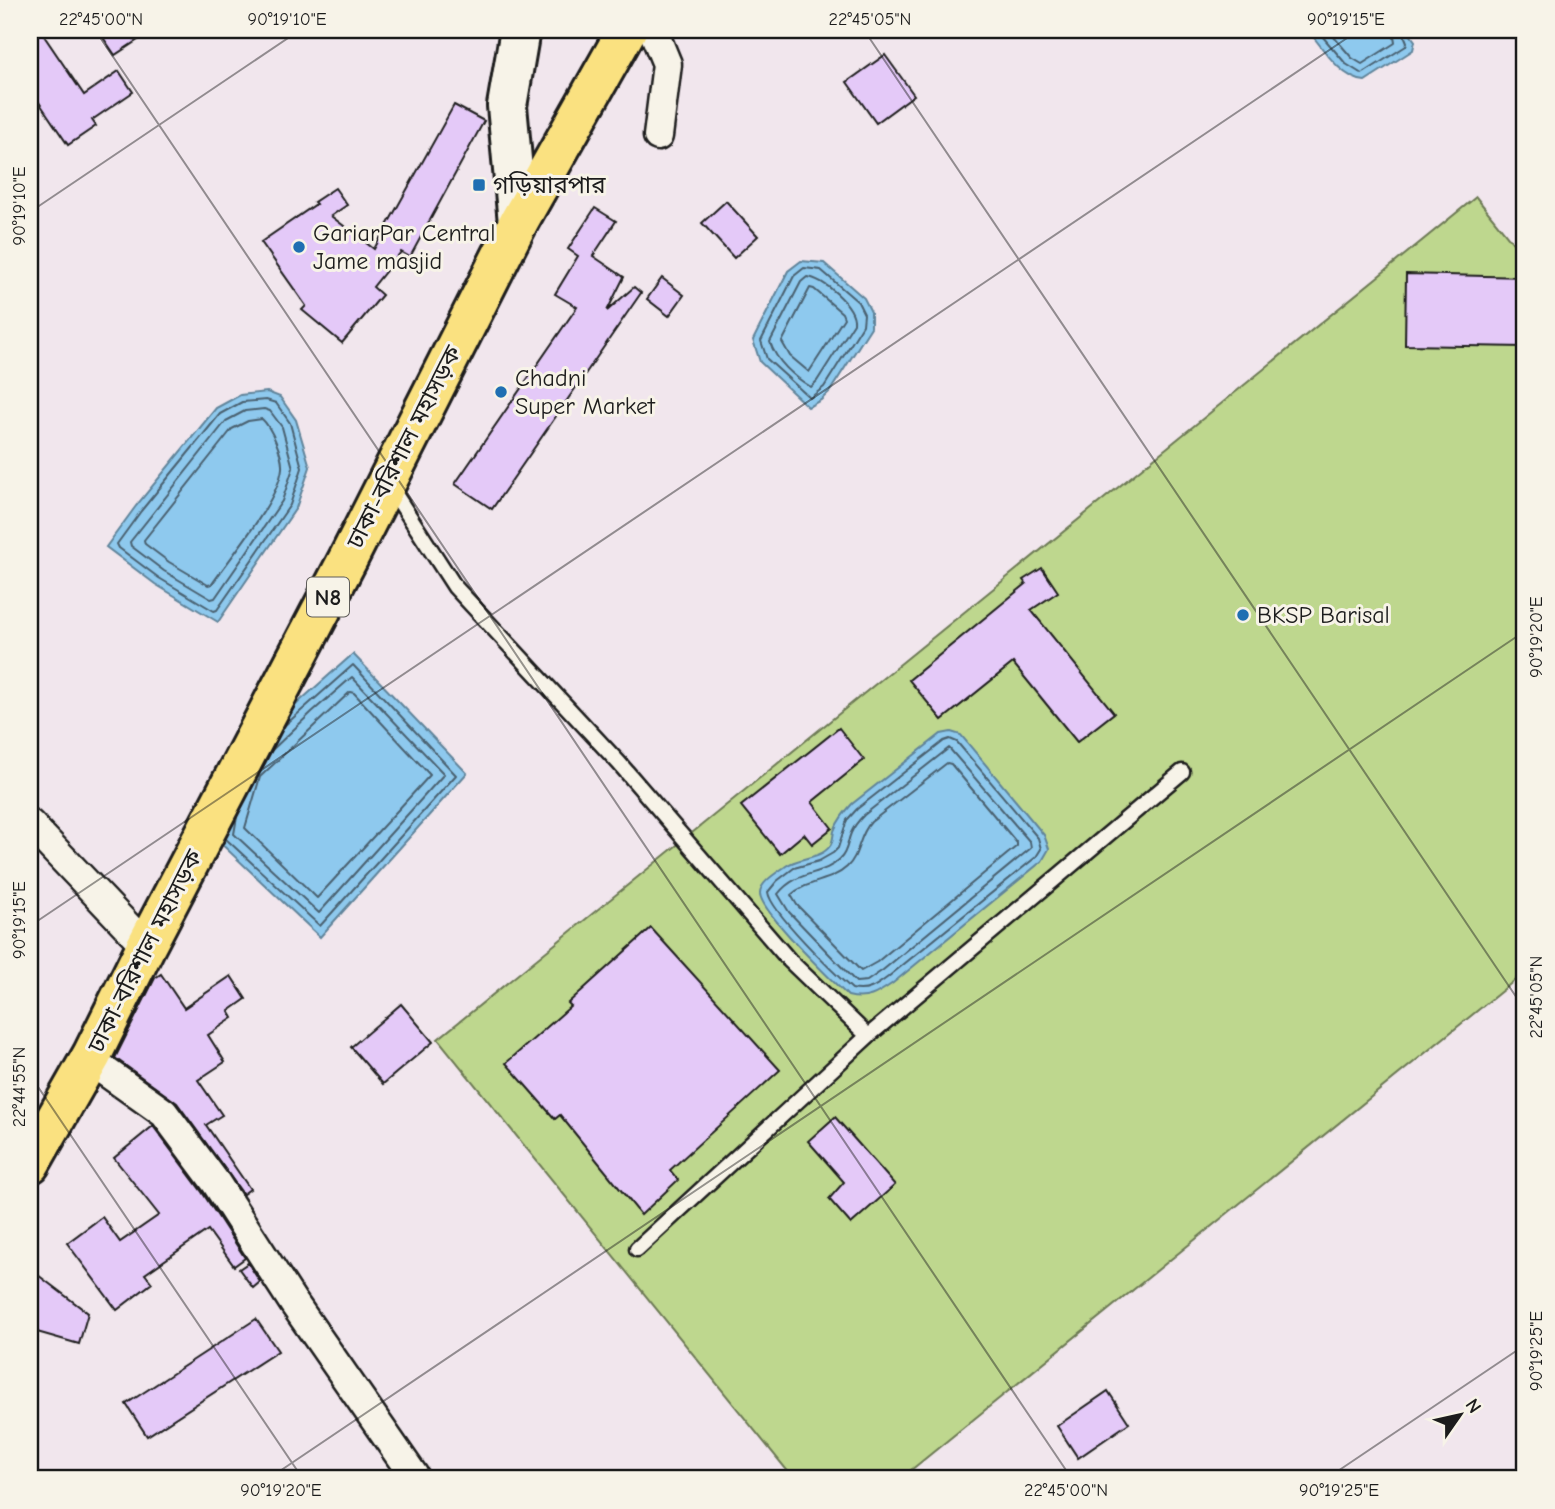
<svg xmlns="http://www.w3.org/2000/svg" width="1555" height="1509" viewBox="0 0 1555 1509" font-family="'Comic Neue','Noto Sans Bengali',sans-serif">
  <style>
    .green { fill: #bed78e; stroke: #6d7a55; stroke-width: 2 }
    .water { fill: #8ec9ee; stroke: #60849a; stroke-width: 2 }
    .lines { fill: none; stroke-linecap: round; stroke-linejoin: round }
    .shore { stroke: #4a6170; stroke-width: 2 }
    .building { fill: #e4c9f8; stroke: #1c1c1c; stroke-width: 2 }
    .service-casing { stroke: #1c1c1c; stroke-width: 19 }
    .minor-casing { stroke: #1c1c1c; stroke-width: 33 }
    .secondary-casing { stroke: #1c1c1c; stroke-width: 44 }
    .trunk-casing { stroke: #1c1c1c; stroke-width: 44 }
    .service { stroke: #f7f3e8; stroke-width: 14 }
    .minor { stroke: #f7f3e8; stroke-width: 28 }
    .secondary { stroke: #f7f3e8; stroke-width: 38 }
    .trunk { stroke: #fae180; stroke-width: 38 }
    .ticks { fill: none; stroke: #1c1c1c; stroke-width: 2; stroke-opacity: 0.45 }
    .poi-dot { fill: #1f6fb2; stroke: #f7f3e8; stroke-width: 2.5 }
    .labels { text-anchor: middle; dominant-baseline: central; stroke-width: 6; stroke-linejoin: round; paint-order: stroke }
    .shield { fill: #f7f3e8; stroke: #5e5c59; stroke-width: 2 }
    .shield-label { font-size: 23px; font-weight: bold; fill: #1c1c1c }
    .poi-label { font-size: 24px; fill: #1c1c1c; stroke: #f7f3e8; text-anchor: start }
    .street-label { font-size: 24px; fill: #1c1c1c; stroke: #f7f3e8 }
    .neatline { fill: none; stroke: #1c1c1c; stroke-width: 2.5 }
    .ticks-label { font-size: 18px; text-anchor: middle; fill: #1c1c1c }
  </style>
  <rect width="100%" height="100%" fill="#f1e6ed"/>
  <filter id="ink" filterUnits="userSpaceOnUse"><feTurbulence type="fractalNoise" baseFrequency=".0143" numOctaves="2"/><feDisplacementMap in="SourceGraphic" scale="14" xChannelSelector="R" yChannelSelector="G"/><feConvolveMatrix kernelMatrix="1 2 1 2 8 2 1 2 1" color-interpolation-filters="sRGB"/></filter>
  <g filter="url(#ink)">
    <polygon class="green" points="1476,197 1525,258 1525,972 900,1479 794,1479 438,1039"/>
    <g class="water">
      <path d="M1308,30h99l8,11 -2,9 -3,2 -45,29c-24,-2 -43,-34 -57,-51z"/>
      <polygon points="801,261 824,263 864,298 871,312 871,327 830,391 821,400 808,407 760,362 753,340 788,271"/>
      <polygon points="267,392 280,397 296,420 310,467 296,508 218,622 155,584 106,547 136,506 216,408 240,395"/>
      <polygon points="353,654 467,773 320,937 215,838 236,764 301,700"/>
      <path d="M951,732l10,3 83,100 5,14 -7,12 -149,122c-16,11 -26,18 -45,13 -16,-16 -89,-85 -88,-103 0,-11 18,-21 26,-27 12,-9 35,-7 44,-20 3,-4 3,-10 4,-15 4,-11 11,-19 18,-27l89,-70z"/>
    </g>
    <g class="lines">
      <g class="shore">
        <polyline points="1317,30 1346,64 1362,74 1406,46 1407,42 1402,30"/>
        <polyline points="1328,30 1352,58 1362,64 1395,43 1393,30"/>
        <polygon points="804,268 821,270 858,302 864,314 863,325 824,387 810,398 767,359 761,341 794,276"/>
        <path d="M807,277c16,1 49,29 47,46l-37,58 -6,6c-17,-10 -35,-26 -41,-45l31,-60z"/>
        <polygon points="810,288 814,289 842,313 844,318 809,372 790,356 782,342"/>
        <polygon points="266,400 276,403 290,423 302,468 290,505 217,610 214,611 159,578 119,548 117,544 141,511 220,414 242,402"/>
        <polygon points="264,409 270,411 282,427 293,468 282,501 215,598 211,599 164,571 131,546 130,542 226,421 245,411"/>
        <path d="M262,419c9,8 21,36 20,49 -3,32 -51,88 -70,116l-4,1 -39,-23 -24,-18 -1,-4 88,-111 16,-8z"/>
        <polygon points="350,692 354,693 430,775 317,898 245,828 260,777"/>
        <path d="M950,739l7,3 81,96 3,11 -5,8 -148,120c-12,9 -21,16 -36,12 -18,-16 -82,-78 -84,-97l9,-11 17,-13 25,-7 14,-8 5,-5 9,-28 10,-11 87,-68z"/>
        <path d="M949,748l81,94 1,6 -148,122 -16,11 -11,1 -67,-70 -11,-18c20,-25 44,-17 62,-35 8,-8 7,-17 11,-26 3,-7 8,-13 13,-18z"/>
        <path d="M947,763l4,1 66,79v3l-140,116 -16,9 -64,-66 -6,-10c17,-15 40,-13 56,-28 13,-12 11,-31 24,-45z"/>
        <polyline points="237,817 234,834 319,913 444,774 352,677 312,712 271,751"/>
        <polyline points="226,839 320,926 456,775 353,665 284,726"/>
      </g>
    </g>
    <g class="building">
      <polygon points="30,30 40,30 84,95 119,71 133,92 92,120 96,126 68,145 30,89"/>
      <polygon points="98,30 153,30 115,55"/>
      <polygon points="885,55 914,95 876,123 847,82"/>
      <polygon points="454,105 484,121 410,257 401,252 373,287 382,295 342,343 302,310 306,306 261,242 316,204 314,202 335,188 347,205 331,216 374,249"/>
      <polygon points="726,201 758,236 734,258 702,223"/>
      <polygon points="595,208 616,221 593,256 624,277 607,311 634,287 641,293 492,509 455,484 577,307 555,294 578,256 568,249"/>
      <polygon points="1406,274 1525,277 1525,347 1405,345"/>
      <polygon points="662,278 684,295 669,316 647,299"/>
      <polygon points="1042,568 1058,592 1031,610 1114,713 1077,742 1013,663 942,720 909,680 1026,584 1023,580"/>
      <polygon points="839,728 864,760 812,802 832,828 812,844 804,834 780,854 741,806"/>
      <polygon points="651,928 780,1070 670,1170 678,1180 641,1215 560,1115 555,1119 506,1063 571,1006 568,1003"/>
      <polygon points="161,974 184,1008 231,976 246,999 229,1011 233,1018 208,1035 225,1062 198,1080 222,1115 206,1125 250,1189 243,1194 177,1103 115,1058 155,978"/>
      <polygon points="401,1004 433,1042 383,1084 351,1047"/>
      <polygon points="835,1117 895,1185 851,1224 829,1199 844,1182 808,1141"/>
      <polygon points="153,1126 202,1192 245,1258 234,1266 208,1230 145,1274 152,1283 117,1310 67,1243 102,1217 120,1242 159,1215 114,1158"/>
      <polygon points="248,1263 260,1282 253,1288 239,1269"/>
      <polygon points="30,1269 88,1313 79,1344 30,1330"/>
      <polygon points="256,1319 278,1351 147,1436 126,1404"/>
      <polygon points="1108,1391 1129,1423 1078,1458 1057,1426"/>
    </g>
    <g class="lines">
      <g class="service-casing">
        <g id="service">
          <polyline points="389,485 455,587 619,763 789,960 868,1036"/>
          <polyline points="637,1249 868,1036 1182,772"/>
        </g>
      </g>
      <g class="minor-casing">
        <g id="minor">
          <polyline points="653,30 667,64 658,136"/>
          <polyline points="30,824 146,946"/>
          <polyline points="92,1055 102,1069 164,1113 216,1183 293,1302 416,1479"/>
        </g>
      </g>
      <g class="secondary-casing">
        <polyline id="secondary" points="518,223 507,106 520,30"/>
      </g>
      <g class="trunk-casing">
        <polyline id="trunk" points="30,1164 92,1055 146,946 349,557 518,223 627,30"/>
      </g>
      <use href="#service" class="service"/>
      <use href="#minor" class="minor"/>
      <use href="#secondary" class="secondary"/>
      <use href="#trunk" class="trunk"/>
    </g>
  </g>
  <path class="ticks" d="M95,30l977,1449M864,30l661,980M30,212l270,-182M30,926l1329,-896M30,1075l273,404M268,1479l1257,-848M1326,1479l199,-134"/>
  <g class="poi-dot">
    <rect x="472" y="178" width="14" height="14" rx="3.5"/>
    <circle cx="299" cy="247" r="7"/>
    <circle cx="501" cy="392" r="7"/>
    <circle cx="1243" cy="615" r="7"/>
  </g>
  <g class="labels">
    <rect class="shield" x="307" y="577.5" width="42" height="39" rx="5"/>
    <g class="shield-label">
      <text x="328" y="597">N8</text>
    </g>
    <g class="poi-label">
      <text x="493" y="185">গড়িয়ারপার</text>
      <text x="313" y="233">GariarPar Central<tspan x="313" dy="28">Jame masjid</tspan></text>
      <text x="515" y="378">Chadni<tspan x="515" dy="28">Super Market</tspan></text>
      <text x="1257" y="615">BKSP Barisal</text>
    </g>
    <g class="street-label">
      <text transform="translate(404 447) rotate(-63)">ঢাকা-বরিশাল মহাসড়ক</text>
      <text transform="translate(145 951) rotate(-63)">ঢাকা-বরিশাল মহাসড়ক</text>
    </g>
  </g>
  <rect width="1555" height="1509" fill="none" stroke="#f7f3e8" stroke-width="77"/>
  <g transform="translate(1460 1415) rotate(56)" stroke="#f7f3e8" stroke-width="5" paint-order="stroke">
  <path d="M0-5L12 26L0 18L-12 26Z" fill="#1c1c1c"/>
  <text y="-10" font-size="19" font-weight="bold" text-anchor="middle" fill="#1c1c1c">N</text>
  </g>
  <rect x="38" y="38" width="1478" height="1432" class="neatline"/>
  <g class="ticks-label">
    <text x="101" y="25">22°45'00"N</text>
    <text x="287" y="25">90°19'10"E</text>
    <text x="870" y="25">22°45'05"N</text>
    <text x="1346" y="25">90°19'15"E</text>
    <text transform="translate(19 206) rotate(-90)" y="6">90°19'10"E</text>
    <text transform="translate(1536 637) rotate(-90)" y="6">90°19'20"E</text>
    <text transform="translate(19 920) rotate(-90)" y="6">90°19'15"E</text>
    <text transform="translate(1536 997) rotate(-90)" y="6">22°45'05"N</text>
    <text transform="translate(19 1087) rotate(-90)" y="6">22°44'55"N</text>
    <text transform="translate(1536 1351) rotate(-90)" y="6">90°19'25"E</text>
    <text x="281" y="1496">90°19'20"E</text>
    <text x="1066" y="1496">22°45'00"N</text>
    <text x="1339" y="1496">90°19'25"E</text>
  </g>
</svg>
